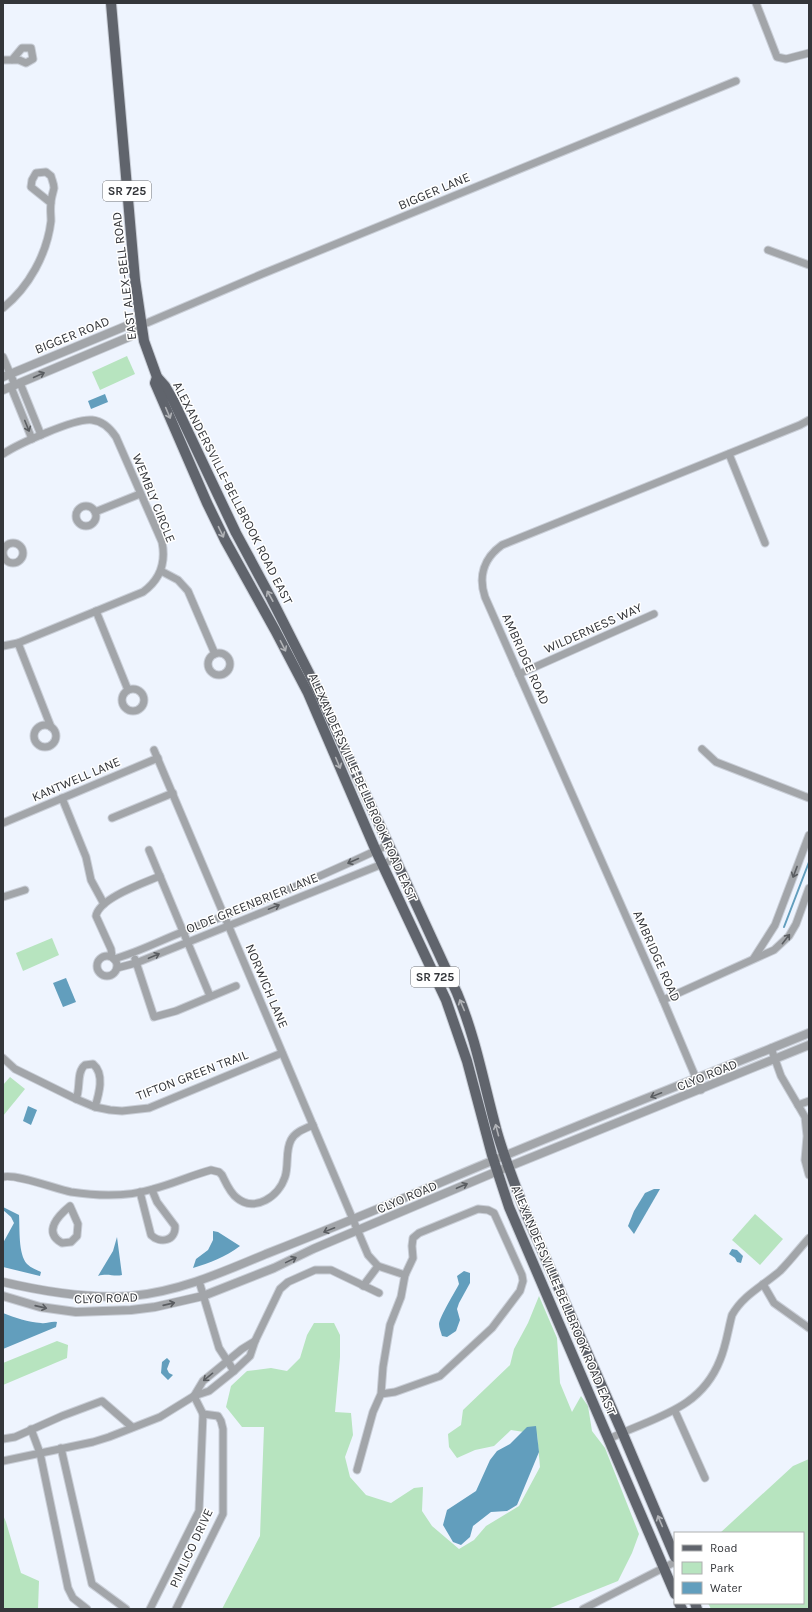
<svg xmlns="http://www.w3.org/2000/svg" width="812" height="1612" viewBox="0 0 812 1612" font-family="Karla,sans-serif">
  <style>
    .green { fill: #b7e4bf }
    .water { fill: #629ebd }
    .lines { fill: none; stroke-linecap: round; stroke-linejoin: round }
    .stream { stroke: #629ebd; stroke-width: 2 }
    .minor-casing { stroke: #c9ced7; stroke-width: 9 }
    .tertiary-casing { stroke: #c9ced7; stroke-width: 10 }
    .primary-casing { stroke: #c9ced7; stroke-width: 12 }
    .minor { stroke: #a2a5a9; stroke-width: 7 }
    .tertiary { stroke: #a2a5a9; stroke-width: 8 }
    .primary { stroke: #60646c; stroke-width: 10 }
    .oneway { stroke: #5a5d61 }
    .oneway2 { stroke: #b0b2b6 }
    .labels { text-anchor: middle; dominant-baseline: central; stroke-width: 3; stroke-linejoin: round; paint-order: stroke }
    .shield { fill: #fff; stroke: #717275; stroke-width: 1 }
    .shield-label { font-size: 12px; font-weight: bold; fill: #34363a }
    .street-label { font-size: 13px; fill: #34363a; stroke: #fff }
  </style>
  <rect width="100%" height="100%" fill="#eef4fe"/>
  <g class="green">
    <polygon points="127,356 135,374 100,390 92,372"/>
    <polygon points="52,938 59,955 23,971 16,953"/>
    <polygon points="10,1077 25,1089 3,1116 3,1085"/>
    <polygon points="755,1214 783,1239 760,1265 732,1240"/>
    <polygon points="539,1296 557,1338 560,1383 572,1412 581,1396 588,1406 592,1431 605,1448 639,1534 632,1553 618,1581 548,1609 222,1609 260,1536 264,1427 242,1427 226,1407 231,1386 247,1371 271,1368 287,1371 300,1358 307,1335 314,1323 334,1323 340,1335 340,1357 335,1412 351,1413 353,1435 345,1457 350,1477 366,1495 391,1503 414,1488 423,1487 422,1511 432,1526 459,1549 474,1540 486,1526 519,1506 540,1467 537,1434 511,1430 494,1446 475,1450 457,1458 449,1447 448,1434 461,1425 463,1410 510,1365 514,1349 528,1323"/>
    <polygon points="57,1341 68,1345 67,1358 3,1385 3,1363"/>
    <polygon points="809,1459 809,1609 711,1609 708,1603 803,1603 803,1533 720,1533 793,1466"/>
    <polygon points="3,1515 6,1522 21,1573 39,1581 38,1609 3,1609"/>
  </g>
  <g class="water">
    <polygon points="105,394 108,402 91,409 88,401"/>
    <polygon points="66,978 76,1002 63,1007 53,983"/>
    <polygon points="28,1106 37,1110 31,1125 23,1121"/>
    <polygon points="654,1189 660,1189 634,1234 628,1226 634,1211 645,1193"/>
    <path d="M3,1207l16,8c1,14 -1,39 8,49 4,4 10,6 14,8l-1,4 -37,-9v-24l11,-20 -3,-6 -8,-7z"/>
    <path d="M213,1231l5,1 22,14c-15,11 -30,17 -47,22l3,-9 12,-9 5,-10z"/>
    <path d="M117,1237l5,38c-8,2 -14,-2 -24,1l15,-25z"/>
    <polygon points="732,1249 737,1250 743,1256 741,1263 737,1262 735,1258 729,1254"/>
    <path d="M464,1271l6,2v10l-11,20 -2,6 3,11 -4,11 -9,6 -5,-1c-1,-4 -3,-8 -3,-12 1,-8 16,-32 20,-40l-2,-8z"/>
    <path d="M3,1313c12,5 25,9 38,10 5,1 10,-2 16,-1l-1,5 -53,22z"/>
    <polygon points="167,1358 170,1361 167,1369 169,1373 173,1375 168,1380 161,1373 162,1362"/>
    <polygon points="536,1426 539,1452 517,1505 507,1511 491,1512 473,1526 470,1537 461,1545 453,1542 443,1525 447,1510 476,1491 490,1460 497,1451 510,1444 527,1427"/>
  </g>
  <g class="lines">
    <polyline class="stream" points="784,927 809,862"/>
    <g class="minor-casing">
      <g id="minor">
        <polyline points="756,3 777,57 786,59 809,53"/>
        <polyline points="3,60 19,60 26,63 33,59 31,48 22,48 12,60"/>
        <polyline points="768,250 809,265"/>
        <path d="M3,308c26,-21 44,-54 48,-87 0,-6 -1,-12 0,-18 0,-5 2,-10 3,-15 0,-4 -2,-8 -3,-12l-5,-4 -10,1 -4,7 -1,7 20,16"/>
        <polyline points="142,325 262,274 736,81"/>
        <polyline points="3,357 15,385"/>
        <polyline points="20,383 41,435"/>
        <polyline points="11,387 32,439"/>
        <path d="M3,454c15,-10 72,-36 89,-34 10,1 18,8 24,17l46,105c4,20 -1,37 -19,50l-125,51 -15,3"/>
        <polyline points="729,454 765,543"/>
        <circle cx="86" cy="516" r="10"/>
        <polyline points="95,512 140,494"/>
        <circle cx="13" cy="553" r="10"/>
        <polyline points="161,571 178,580 188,591 215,654"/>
        <polyline points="96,611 128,690"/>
        <polyline points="18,643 51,727"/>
        <circle cx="219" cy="664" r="11"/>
        <polyline points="519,674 654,614"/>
        <circle cx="133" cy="700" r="11"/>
        <circle cx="45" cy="736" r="11"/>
        <polyline points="702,749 716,762 809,798"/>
        <polyline points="154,750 368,1255 378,1266 405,1275"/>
        <polyline points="62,798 86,857 91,880 104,904"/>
        <polyline points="112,818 173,793"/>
        <polyline points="3,823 158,758"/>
        <polyline points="149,850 210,996"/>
        <polyline points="3,897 25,890"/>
        <circle cx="107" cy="966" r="10"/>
        <path d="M112,957l-1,-8 -15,-33c3,-18 48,-33 64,-40"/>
        <polyline points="754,958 775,925 809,835"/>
        <path d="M114,959c25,-7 47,-19 71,-28 69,-26 137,-55 203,-86"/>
        <polyline points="135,959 154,1017 176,1011 236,986"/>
        <polyline points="117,968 136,963 395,859"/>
        <polyline points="663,1000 774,950 789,936 796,924 809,888"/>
        <polyline points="771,1048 781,1076 805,1117 807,1136 805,1160 809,1175"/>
        <polyline points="3,1058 15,1069 76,1099 95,1107 110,1110 122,1111 149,1108 282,1053"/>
        <path d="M701,1090l-38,-90 -178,-403c-7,-21 -1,-39 17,-52l298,-120 9,-5"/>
        <path d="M76,1099c5,-11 0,-27 9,-34l8,-1c12,10 6,30 2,43"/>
        <polyline points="798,1105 809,1101"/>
        <path d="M3,1177c11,-4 53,12 68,15 26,4 56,5 82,-3 20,-5 39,-14 58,-19l8,2 3,3c4,8 8,18 15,23 18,15 42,-2 48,-21 4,-12 0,-26 6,-37 4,-8 13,-11 22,-15"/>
        <path d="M140,1192l11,43c9,9 25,6 24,-9l-18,-24 -5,-12"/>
        <path d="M70,1206l8,18 -1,12 -6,6 -9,1c-20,-11 -3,-28 8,-37z"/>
        <polyline points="199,1281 219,1348 234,1371"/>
        <polyline points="763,1284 774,1303 809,1328"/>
        <polyline points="363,1286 378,1266"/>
        <polyline points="194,1396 203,1381 242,1349 255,1341"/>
        <polyline points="675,1411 705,1478"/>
        <polyline points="31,1429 40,1453 68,1588 73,1598 87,1609"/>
        <polyline points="3,1439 15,1437 62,1416 102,1401 132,1427"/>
        <path d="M609,1439c44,-22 91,-28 111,-79 6,-14 8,-30 12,-45 11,-20 31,-29 48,-44 10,-10 19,-22 29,-33"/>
        <polyline points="61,1448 92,1584 126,1609"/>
        <polyline points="3,1461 93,1442 109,1437 160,1417 194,1396 209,1391 234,1371 250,1356 255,1341 280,1289 288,1282 315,1270 331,1270 379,1293"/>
        <polyline points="357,1470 373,1412 381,1394 383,1367 390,1325 401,1297 405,1275 413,1258 412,1246 413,1238 419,1233 478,1209 488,1210 494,1213 522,1275 523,1281 520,1291 492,1328 440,1376 395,1392 381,1394"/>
        <polyline points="150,1609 199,1511 203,1414 194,1396"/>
        <polyline points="176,1609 223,1514 223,1429 221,1421 218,1416 203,1414"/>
        <polyline points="583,1609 675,1562"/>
      </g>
    </g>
    <g class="tertiary-casing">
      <g id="tertiary">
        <polyline points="3,377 126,326 142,325"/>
        <polyline points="3,390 129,337 142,325"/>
        <path d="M3,1282c42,10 84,17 128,14 47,-4 92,-24 135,-42 59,-23 117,-47 176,-72 121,-52 245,-99 367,-149"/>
        <polyline points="3,1296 40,1307 76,1312 131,1310 155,1307 203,1296 274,1268 313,1249 493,1173 809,1045"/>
      </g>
    </g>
    <g class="primary-casing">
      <g id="primary">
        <path d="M111,3l24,277 9,61 13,36 8,9 8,14 63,133 35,65 46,91 140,304c19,45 27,92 40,139 8,28 19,56 30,84l95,216 53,125"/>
        <polyline points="157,377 155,383 207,503 225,540 275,630 308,693 376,851 446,1000 467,1061 492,1155 509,1207 675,1594"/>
        <polyline points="679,1603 682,1609"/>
        <polyline points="695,1603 697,1609"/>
      </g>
    </g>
    <use href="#minor" class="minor"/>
    <use href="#tertiary" class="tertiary"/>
    <use href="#primary" class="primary"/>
  </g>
  <defs><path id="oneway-shaft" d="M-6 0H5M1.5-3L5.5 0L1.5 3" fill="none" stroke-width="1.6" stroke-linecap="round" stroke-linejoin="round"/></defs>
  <g class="oneway">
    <use href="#oneway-shaft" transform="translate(39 375) rotate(-24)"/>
    <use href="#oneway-shaft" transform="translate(27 426) rotate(68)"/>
    <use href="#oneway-shaft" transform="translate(353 861) rotate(156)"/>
    <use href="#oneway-shaft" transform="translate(795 872) rotate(111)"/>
    <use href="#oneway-shaft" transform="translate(274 907) rotate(-22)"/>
    <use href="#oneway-shaft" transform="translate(786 939) rotate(-52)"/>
    <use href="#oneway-shaft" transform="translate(154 956) rotate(-23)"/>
    <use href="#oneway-shaft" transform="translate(656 1095) rotate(158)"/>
    <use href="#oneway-shaft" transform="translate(462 1186) rotate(-23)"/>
    <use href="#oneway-shaft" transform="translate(329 1230) rotate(158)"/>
    <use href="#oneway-shaft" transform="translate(291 1260) rotate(-26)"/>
    <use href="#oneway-shaft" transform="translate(169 1304) rotate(-13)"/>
    <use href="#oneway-shaft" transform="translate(41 1307) rotate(13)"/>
    <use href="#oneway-shaft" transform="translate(208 1377) rotate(141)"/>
  </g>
  <g class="oneway2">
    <use href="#oneway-shaft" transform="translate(168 413) rotate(67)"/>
    <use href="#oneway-shaft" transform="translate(221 532) rotate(64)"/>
    <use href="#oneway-shaft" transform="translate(270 596) rotate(-119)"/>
    <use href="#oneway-shaft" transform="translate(283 646) rotate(63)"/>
    <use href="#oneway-shaft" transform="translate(338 763) rotate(67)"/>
    <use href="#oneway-shaft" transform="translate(462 1005) rotate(-113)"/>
    <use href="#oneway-shaft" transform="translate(497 1130) rotate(-105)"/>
    <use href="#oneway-shaft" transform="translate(660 1521) rotate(-113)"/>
  </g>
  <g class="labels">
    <g class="shield">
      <rect x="103" y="181" width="48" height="20" rx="3"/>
      <rect x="411" y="967" width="48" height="20" rx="3"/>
    </g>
    <g class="shield-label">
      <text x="127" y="191">SR 725</text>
      <text x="435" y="977">SR 725</text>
    </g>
    <g class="street-label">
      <text transform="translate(434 191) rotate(-23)">BIGGER LANE</text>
      <text transform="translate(124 276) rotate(-97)">EAST ALEX-BELL ROAD</text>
      <text transform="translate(72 335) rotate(-22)">BIGGER ROAD</text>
      <text transform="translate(233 493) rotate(63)">ALEXANDERSVILLE-BELLBROOK ROAD EAST</text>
      <text transform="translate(154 498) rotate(68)">WEMBLY CIRCLE</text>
      <text transform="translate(593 628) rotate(-24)">WILDERNESS WAY</text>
      <text transform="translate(526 659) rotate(66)">AMBRIDGE ROAD</text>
      <text transform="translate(76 779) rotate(-23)">KANTWELL LANE</text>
      <text transform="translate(363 787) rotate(66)">ALEXANDERSVILLE-BELLBROOK ROAD EAST</text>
      <text transform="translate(252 903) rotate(-22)">OLDE GREENBRIER LANE</text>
      <text transform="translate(657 956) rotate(66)">AMBRIDGE ROAD</text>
      <text transform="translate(267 986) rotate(67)">NORWICH LANE</text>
      <text transform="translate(192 1075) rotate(-21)">TIFTON GREEN TRAIL</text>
      <text transform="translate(707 1075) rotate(-22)">CLYO ROAD</text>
      <text transform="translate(407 1197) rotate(-23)">CLYO ROAD</text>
      <text transform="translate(106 1298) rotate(-2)">CLYO ROAD</text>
      <text transform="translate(564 1300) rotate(67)">ALEXANDERSVILLE-BELLBROOK ROAD EAST</text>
      <text transform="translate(191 1548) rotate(-65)">PIMLICO DRIVE</text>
    </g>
  </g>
  <rect width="812" height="1612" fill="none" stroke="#34363a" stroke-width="8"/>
  <rect x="674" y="1532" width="130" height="72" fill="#ffffff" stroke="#aeafb0"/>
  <rect x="682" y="1545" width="20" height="6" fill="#60646c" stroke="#aeafb0"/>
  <text x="710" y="1552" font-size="12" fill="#34363a">Road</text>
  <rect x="682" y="1562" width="20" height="12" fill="#b7e4bf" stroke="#aeafb0"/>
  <text x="710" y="1572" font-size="12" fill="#34363a">Park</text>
  <rect x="682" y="1582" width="20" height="12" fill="#629ebd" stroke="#aeafb0"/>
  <text x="710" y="1592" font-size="12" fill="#34363a">Water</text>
</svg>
